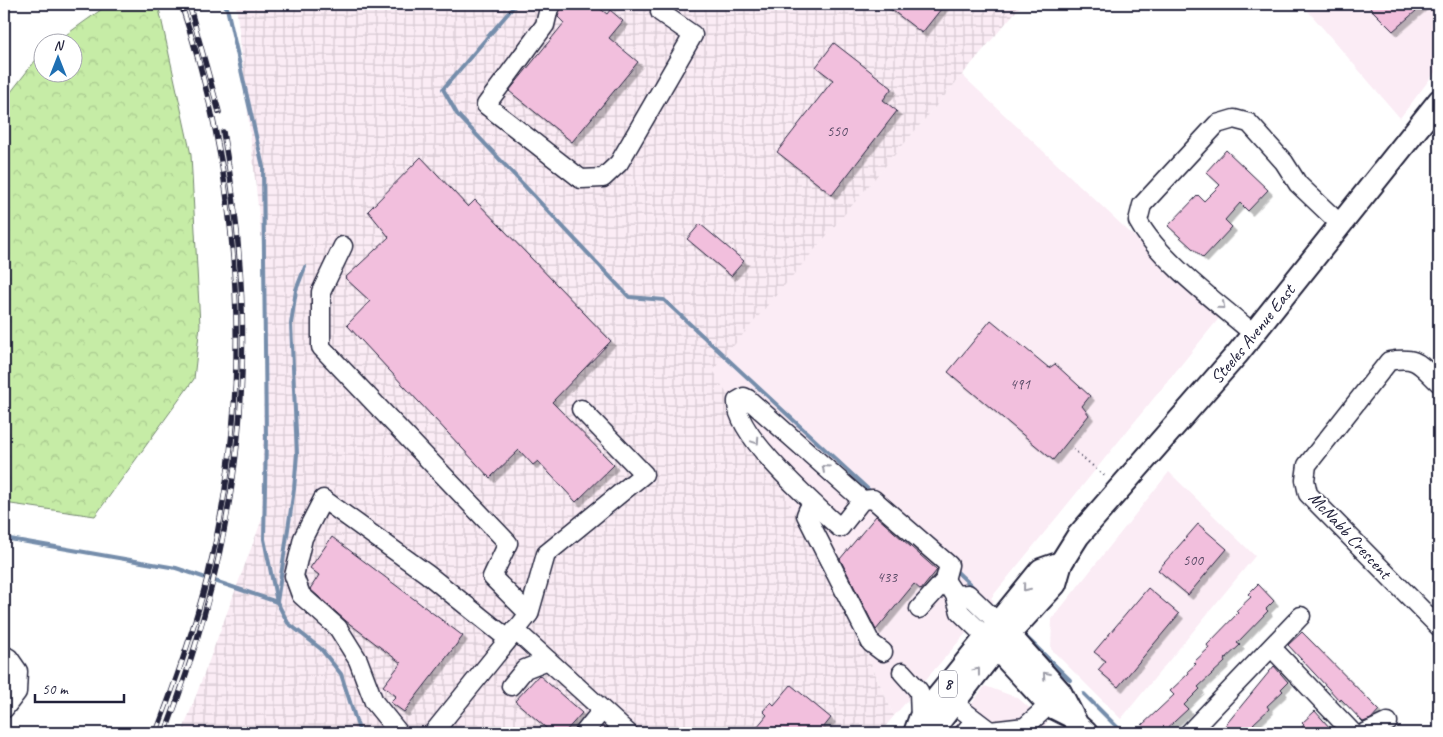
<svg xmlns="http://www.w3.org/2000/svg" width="1443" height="737" viewBox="0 0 1443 737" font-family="Caveat,sans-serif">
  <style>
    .built { fill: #fbecf5 }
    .industrial { fill: url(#industrial-grid) }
    .forest { fill: url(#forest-crowns); stroke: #748770 }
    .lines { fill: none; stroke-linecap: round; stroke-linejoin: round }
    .stream { stroke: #758dab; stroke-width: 4 }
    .building { fill: #f2bfdd; stroke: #22223b; filter: url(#shadow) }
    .minor-casing { stroke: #22223b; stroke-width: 21 }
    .major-casing { stroke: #22223b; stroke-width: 26 }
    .path { stroke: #22223b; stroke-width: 2; stroke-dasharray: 1 4; stroke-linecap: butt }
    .minor { stroke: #fff; stroke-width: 18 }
    .major { stroke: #fff; stroke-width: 22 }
    .rail-casing { stroke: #22223b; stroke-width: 5.5 }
    .rail { stroke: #fff; stroke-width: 4; stroke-dasharray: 11; stroke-linecap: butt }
    .oneway { stroke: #9c9ca7 }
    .labels { text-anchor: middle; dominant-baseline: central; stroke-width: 4; stroke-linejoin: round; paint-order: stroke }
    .number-label { font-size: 15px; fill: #564964 }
    .shield { fill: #fff; stroke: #646476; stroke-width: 1 }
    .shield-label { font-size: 16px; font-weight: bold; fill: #22223b }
    .street-label { font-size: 18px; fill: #22223b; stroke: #fff }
  </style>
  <defs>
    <pattern id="industrial-grid" width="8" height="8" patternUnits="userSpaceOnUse" patternTransform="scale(1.25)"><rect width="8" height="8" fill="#fbecf5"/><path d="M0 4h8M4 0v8" fill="none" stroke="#d7cad3"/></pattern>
    <pattern id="forest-crowns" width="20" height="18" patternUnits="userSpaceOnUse" patternTransform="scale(1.25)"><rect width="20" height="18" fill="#c6eca6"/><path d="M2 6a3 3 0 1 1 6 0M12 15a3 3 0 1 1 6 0" fill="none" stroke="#aaca90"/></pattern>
    <filter id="shadow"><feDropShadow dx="4.5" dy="4.5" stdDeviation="0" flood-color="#0004"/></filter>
  </defs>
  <rect width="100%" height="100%" fill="#fff"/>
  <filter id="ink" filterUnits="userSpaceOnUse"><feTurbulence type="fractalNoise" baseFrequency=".02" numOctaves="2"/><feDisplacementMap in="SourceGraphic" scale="10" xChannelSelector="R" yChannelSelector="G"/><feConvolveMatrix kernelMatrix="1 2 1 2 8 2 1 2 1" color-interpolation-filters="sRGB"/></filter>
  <g filter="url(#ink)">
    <g class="built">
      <polygon points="1302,4 1439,4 1439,67 1400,118"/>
      <polygon points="962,75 1220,317 991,598 994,601 894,716 831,574 712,370"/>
      <polygon points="1169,472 1255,556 1121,719 1051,649 1052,619"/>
      <polygon points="985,686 1018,698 1047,723 1039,733 950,733"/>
    </g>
    <polygon class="industrial" points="236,4 1022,4 713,370 831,574 894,716 880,733 182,733 262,519 265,271"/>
    <polygon class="forest" points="109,4 158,4 191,155 200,325 194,379 95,516 4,503 4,101 42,52 42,72 72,72 72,42 56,42"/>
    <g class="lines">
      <g class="stream">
        <polyline points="516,4 443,89 457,114 629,297 664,300 872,493"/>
        <polyline points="305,267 296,290 291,324 297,454 294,489 277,602 288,623 321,649 341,674 360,733"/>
        <polyline points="4,538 176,568 277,602 264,539 266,436 263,167 227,8 224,4"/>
        <polyline points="954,569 974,588"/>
        <polyline points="1025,636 1070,680"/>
        <polyline points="1084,694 1123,733"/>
      </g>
    </g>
    <g class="building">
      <polygon points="562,4 594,4 607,14 610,10 623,21 609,38 638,62 572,142 509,91 564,23 558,17"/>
      <polygon points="884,4 945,4 922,33"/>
      <polygon points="1366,4 1424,4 1393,31"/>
      <polygon points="834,43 892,88 883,100 897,111 832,195 777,152 833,80 816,67"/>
      <polygon points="1226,150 1268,190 1248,211 1240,203 1225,220 1232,227 1203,258 1168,226 1198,195 1204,201 1220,185 1206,172"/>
      <polygon points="421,157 468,207 475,200 611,341 552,402 614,465 576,502 538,461 533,465 519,450 490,478 347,325 370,301 345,278 389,237 368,211"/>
      <polygon points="700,224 744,261 731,276 687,239"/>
      <polygon points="991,320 1049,368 1055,364 1090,396 1082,406 1089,415 1053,460 948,372"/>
      <polygon points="876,516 937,570 921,590 914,584 876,630 840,559"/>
      <polygon points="1198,524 1227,549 1188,595 1158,570"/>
      <polygon points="332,537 463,636 404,712 390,702 396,696 383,686 401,663 346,621 310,589 319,575 310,568"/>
      <polygon points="1258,584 1274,601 1266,609 1268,611 1237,643 1240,645 1224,660 1225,662 1198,687 1200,689 1184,705 1188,709 1162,733 1149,733 1142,725 1174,695 1170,691 1189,673 1188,671 1196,664 1194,662 1209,648 1207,645 1238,613 1236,611 1251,597 1248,594"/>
      <polygon points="1148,588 1179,614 1118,687 1098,670 1106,661 1094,652"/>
      <polygon points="1302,632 1379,710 1371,719 1363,722 1341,699 1340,701 1288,645"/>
      <polygon points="1274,666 1288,682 1281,689 1283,691 1267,706 1269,709 1253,724 1256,726 1248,733 1219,733"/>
      <polygon points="539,675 582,713 564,733 552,733 515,701"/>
      <polygon points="791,685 831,718 819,733 752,733 767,715 763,711 771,702 774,705"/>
      <polygon points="1315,711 1330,728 1324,733 1295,733 1304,725 1302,723"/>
    </g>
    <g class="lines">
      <g class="minor-casing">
        <g id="minor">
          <polyline points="552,4 549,8 545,25 486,105 581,179 603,178 619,163 693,35 660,12 665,4"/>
          <polyline points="343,246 321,292 321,347 508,543 492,577 529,614"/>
          <path d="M1254,334c-35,-30 -95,-74 -116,-113l4,-16 75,-81 17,-5 15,4 35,39 14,22 42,40"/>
          <path d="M1439,383c-20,-19 -21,-27 -50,-22l-82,104 -2,15 3,14 131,133"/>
          <path d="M862,500l-114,-101 -4,-2 -7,4c-3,33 78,104 103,127l22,-28 11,-1 76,66 -4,15 -26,29"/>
          <polyline points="815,505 808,510 806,515 871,643 883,652"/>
          <polyline points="945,580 955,595 960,612 986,637"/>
          <polyline points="955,595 968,594 998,623"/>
          <polyline points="515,630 628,733"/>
          <polyline points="1272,648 1353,733"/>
          <polyline points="4,655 9,658 18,671 17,692 4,709"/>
          <polyline points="902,672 919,691 920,719"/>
          <polyline points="511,686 525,669 548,660"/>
          <polyline points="953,703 990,731 1025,727 1049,705"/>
          <polyline points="399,733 374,702 358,660 338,628 301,595 294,576 303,538 323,499 427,574 508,639"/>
          <polyline points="433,733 529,614 546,554 644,474 581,409"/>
          <polyline points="584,733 602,710"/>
          <polyline points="964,733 975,720"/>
          <polyline points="1189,733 1301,616"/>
          <polyline points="1365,733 1388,722"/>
        </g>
      </g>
      <g class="major-casing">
        <g id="major">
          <polyline points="999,624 1060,692 1077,725 1086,733"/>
          <polyline points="987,638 1049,705 1071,716"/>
          <polyline points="915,733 920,719 1041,570 1061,563"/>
          <path id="s1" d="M924,733l7,-1 65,-84 59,-64 6,-21 17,-27 160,-183 201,-252"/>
        </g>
      </g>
      <polyline class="path" points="1073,449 1107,478"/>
      <use href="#minor" class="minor"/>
      <use href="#major" class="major"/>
      <g class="rail-casing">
        <g id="rail">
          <polyline points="189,4 219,112"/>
          <path d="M156,733c20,-52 38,-104 52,-158 46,-186 35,-390 -27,-571"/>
          <path d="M165,733c78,-204 97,-385 58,-601"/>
        </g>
      </g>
      <use href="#rail" class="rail"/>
    </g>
    <defs><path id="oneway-chevron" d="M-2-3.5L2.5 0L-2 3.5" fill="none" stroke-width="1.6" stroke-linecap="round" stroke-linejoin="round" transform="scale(1.25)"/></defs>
    <g class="oneway">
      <use href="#oneway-chevron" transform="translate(1222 306) rotate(41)"/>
      <use href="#oneway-chevron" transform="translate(756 441) rotate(56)"/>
      <use href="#oneway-chevron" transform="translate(825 468) rotate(-138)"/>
      <use href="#oneway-chevron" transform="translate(1026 588) rotate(129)"/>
      <use href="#oneway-chevron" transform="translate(977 671) rotate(-53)"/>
      <use href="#oneway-chevron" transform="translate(1046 675) rotate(-131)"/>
    </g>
  </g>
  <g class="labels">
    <g class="number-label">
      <text x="837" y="131">550</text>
      <text x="1020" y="384">491</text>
      <text x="1193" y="560">500</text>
      <text x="887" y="577">433</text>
    </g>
    <rect class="shield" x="939" y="670.5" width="18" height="27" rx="4"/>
    <g class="shield-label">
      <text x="948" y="684">8</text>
    </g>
    <g class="street-label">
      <text stroke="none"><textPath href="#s1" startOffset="521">Steeles Avenue East</textPath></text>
      <text transform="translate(1350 535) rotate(47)">McNabb Crescent</text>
    </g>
  </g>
  <rect width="1443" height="737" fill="none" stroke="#fff" stroke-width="20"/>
  <rect x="10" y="10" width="1423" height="717" fill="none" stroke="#22223b" stroke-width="2" filter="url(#ink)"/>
  <g transform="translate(58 58)"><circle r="24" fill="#ffffff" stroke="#a7a7b1"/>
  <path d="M0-4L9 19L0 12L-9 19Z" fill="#1f6fb2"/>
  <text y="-8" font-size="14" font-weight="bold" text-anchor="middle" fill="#22223b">N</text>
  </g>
  <path d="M35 694v8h89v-8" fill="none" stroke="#22223b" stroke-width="2.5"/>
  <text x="42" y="694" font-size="15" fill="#22223b" stroke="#ffffff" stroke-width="4" paint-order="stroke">50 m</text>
</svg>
